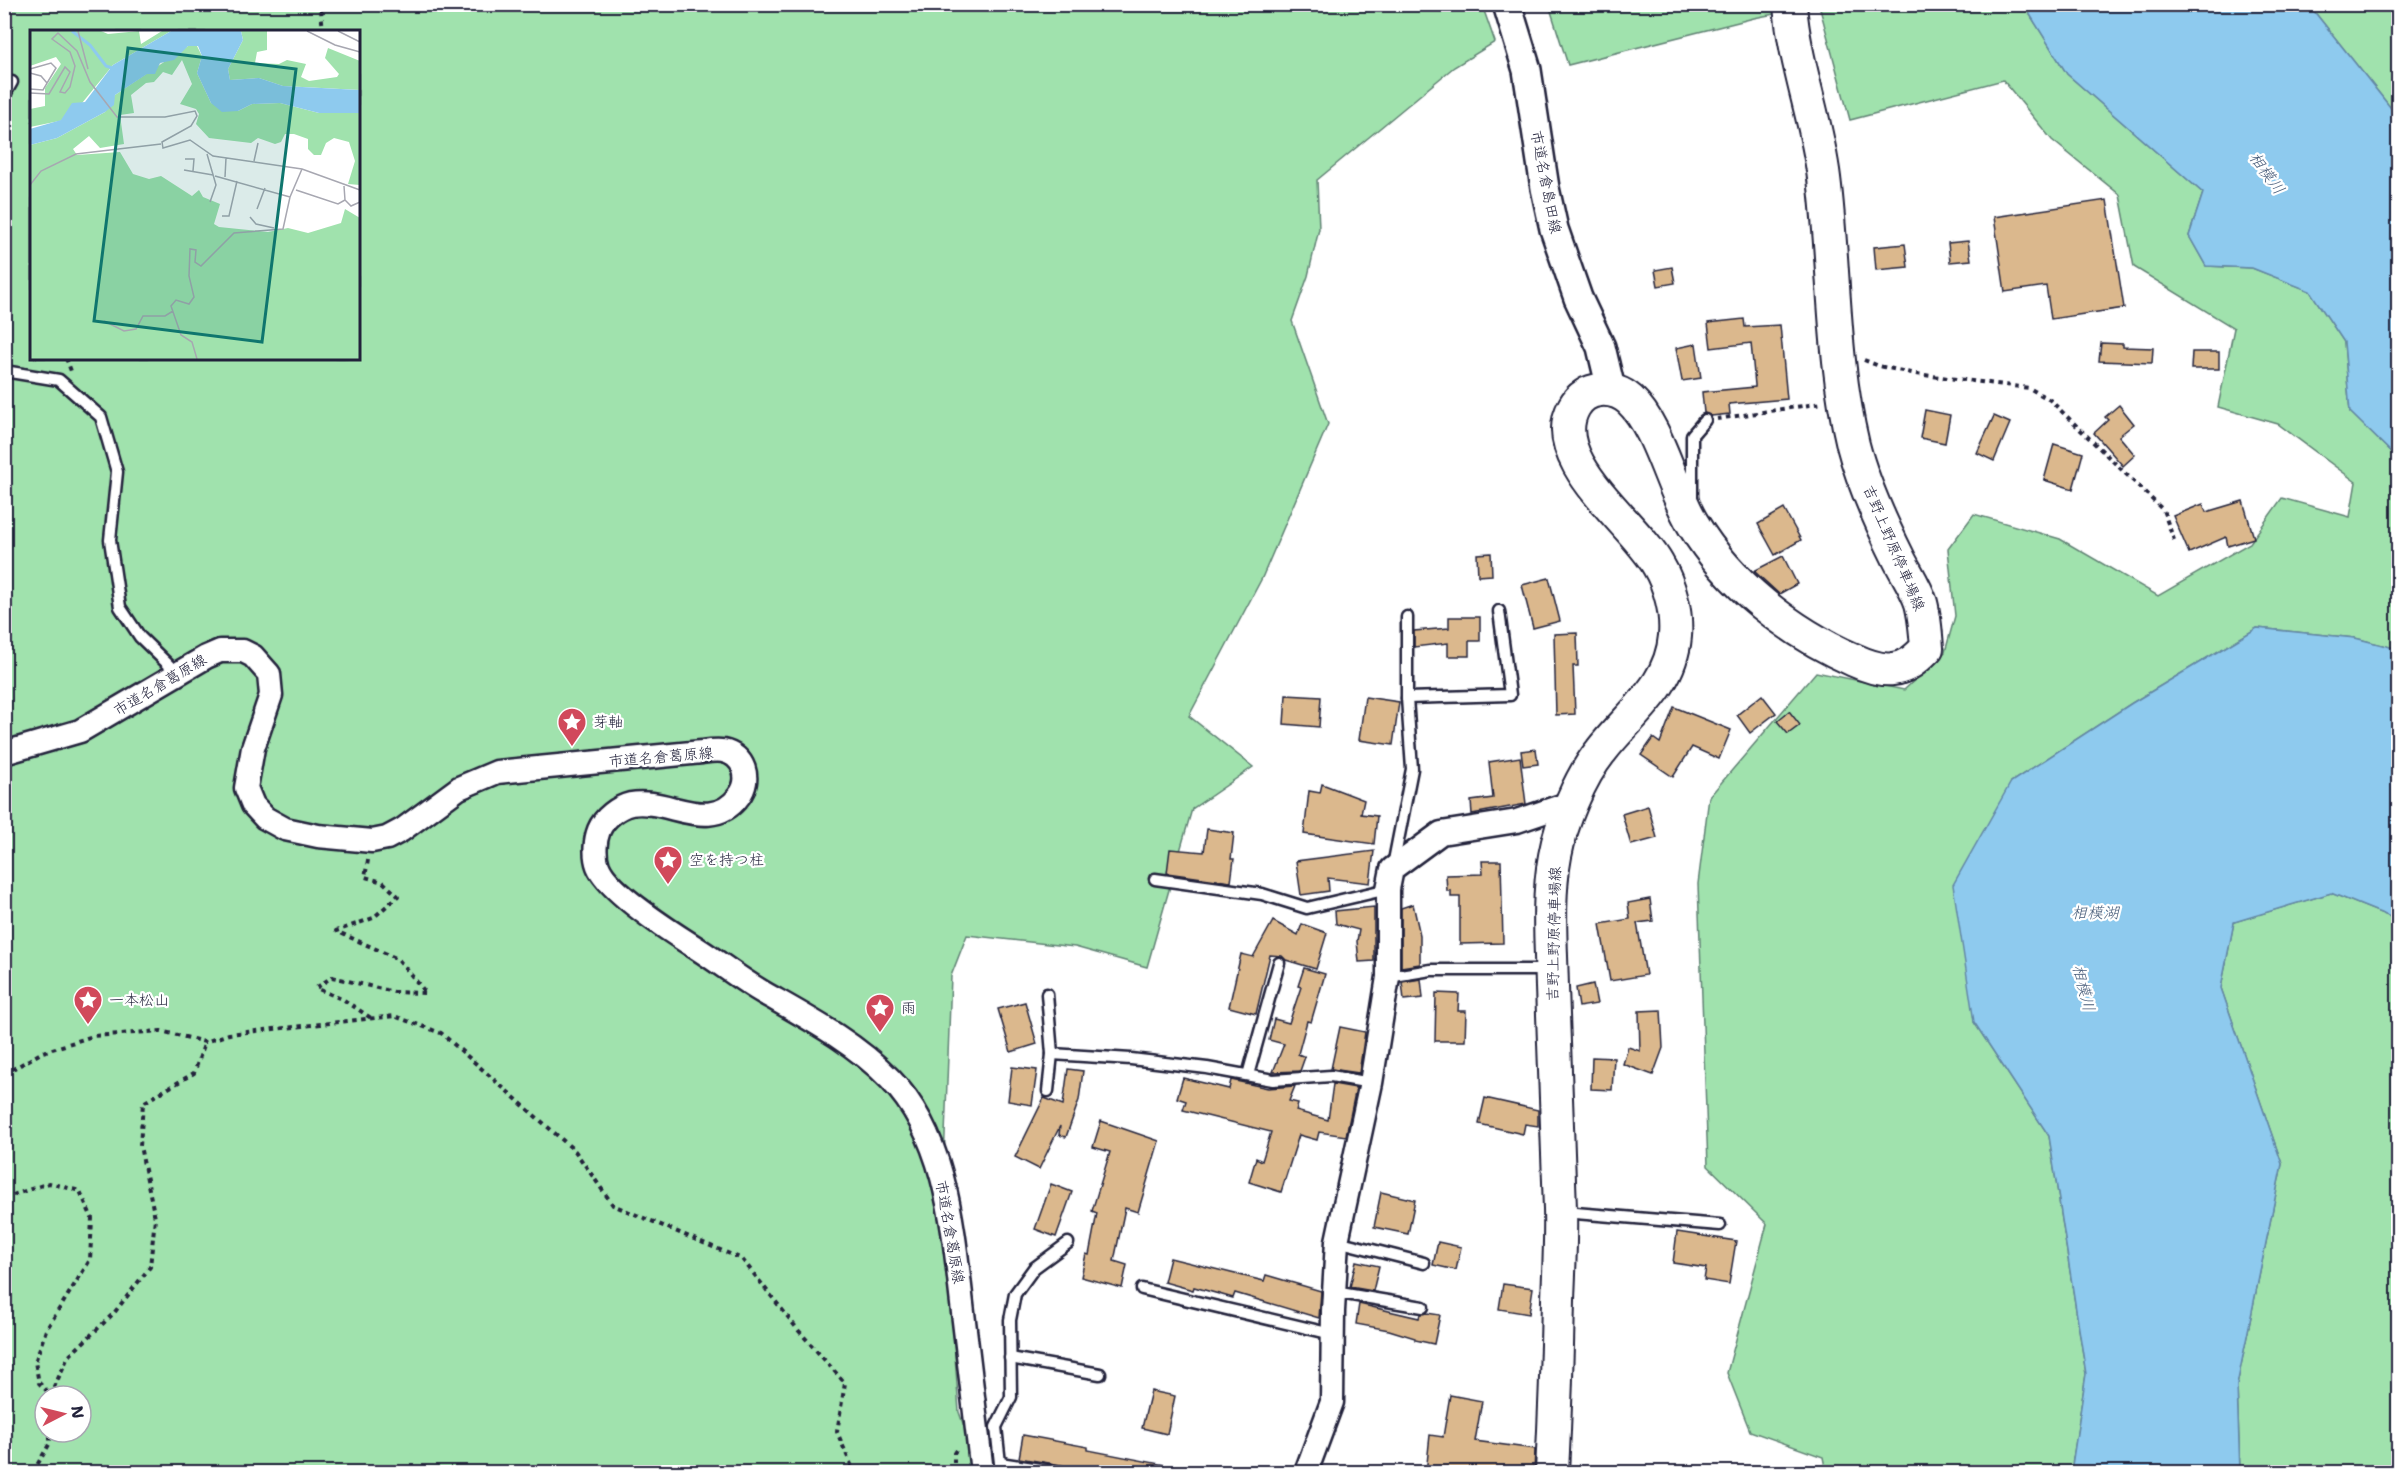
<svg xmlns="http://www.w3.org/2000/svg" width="2403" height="1477" viewBox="0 0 2403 1477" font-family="'Shantell Sans','Klee One',sans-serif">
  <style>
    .green { fill: #a0e2ad; stroke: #618274; stroke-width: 1.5; fill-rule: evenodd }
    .water { fill: #8ecaee; stroke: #6387a6; stroke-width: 1.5 }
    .building { fill: #dbb88d; stroke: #22223b; stroke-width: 1.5 }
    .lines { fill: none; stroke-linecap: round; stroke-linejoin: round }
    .service-casing { stroke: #22223b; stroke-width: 15 }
    .minor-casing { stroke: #22223b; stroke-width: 27 }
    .tertiary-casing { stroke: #22223b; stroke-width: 32 }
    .secondary-casing { stroke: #22223b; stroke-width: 36 }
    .path { stroke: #22223b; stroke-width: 4; stroke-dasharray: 4.5 4.5; stroke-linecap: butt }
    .service { stroke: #fff; stroke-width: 10 }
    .minor { stroke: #fff; stroke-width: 22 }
    .tertiary { stroke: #fff; stroke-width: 27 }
    .secondary { stroke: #fff; stroke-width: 32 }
    .labels { text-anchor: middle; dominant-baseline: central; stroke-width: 4.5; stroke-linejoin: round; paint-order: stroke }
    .street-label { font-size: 15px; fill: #22223b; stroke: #fff }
    .poi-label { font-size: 15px; fill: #22223b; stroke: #fff; text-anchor: start }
    .water-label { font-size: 16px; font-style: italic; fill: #485d7a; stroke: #fff }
    .inset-river { fill: none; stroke: #8ecaee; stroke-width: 3 }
    .inset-road { fill: none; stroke: #a7a7b1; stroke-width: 1.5 }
    .view { fill: #0f766e; fill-opacity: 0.15; stroke: #0f766e; stroke-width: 3 }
    .inset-edge { fill: none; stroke: #22223b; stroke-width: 3 }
  </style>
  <rect width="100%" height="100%" fill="#fff"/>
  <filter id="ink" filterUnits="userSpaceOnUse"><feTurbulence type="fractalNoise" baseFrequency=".0167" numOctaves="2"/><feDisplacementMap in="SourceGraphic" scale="12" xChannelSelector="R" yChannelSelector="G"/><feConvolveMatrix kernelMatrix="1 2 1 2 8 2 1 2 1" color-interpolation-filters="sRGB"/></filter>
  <g filter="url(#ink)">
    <g class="green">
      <path d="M5,5h1477l13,37 -41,25 -137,113 2,49 -11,47 -16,45 36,103 -66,154 -73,138 64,51 -61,42 -45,158 -72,-20 -108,-12 -16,41 -8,212 16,224 21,60h-975zM32,32h326v326h-326zM45,1396h36v36h-36z"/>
      <polygon points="1549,5 2024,5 2067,74 2203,193 2189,236 2206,266 2252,268 2310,291 2344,342 2350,412 2398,459 2398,649 2355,638 2257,628 2132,703 2011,782 1974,1022 2049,1136 2086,1374 2071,1472 1826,1472 1823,1457 1750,1431 1727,1373 1767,1224 1708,1166 1698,884 1709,797 1816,672 1904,690 1945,652 1955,616 1948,549 1974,514 2060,539 2158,596 2250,543 2282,498 2350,517 2356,482 2278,424 2218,407 2234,328 2134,267 2120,195 2052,140 2003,80 1850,120 1819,5 1754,18 1568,65"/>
      <polygon points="2309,5 2398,5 2398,117"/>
      <polygon points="2331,893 2398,920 2398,1472 2240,1472 2237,1385 2282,1164 2221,988 2234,922"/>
    </g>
    <g class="water">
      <polygon points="2024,5 2309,5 2398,117 2398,459 2350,412 2344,342 2310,291 2252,268 2206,266 2189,236 2203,193 2067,74"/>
      <polygon points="2257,628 2355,638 2398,649 2398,920 2331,893 2234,922 2221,988 2282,1164 2237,1385 2240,1472 2071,1472 2086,1374 2049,1136 1974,1022 1953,885 2011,782 2132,703"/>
    </g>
    <g class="building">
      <polygon points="2107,200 2124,308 2051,319 2046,286 2005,292 1994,217"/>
      <polygon points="1968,241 1971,260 1950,262 1948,243"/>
      <polygon points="1905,244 1908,267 1876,270 1874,247"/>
      <polygon points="1672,267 1675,283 1658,286 1655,270"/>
      <polygon points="1744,319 1745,327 1780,325 1787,399 1729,404 1730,414 1711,416 1704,413 1702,392 1755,387 1755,385 1751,343 1711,348 1708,323"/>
      <polygon points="2101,343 2123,344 2123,347 2153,348 2152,363 2099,361"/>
      <polygon points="1696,344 1701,378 1682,381 1676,348"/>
      <polygon points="2192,352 2219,352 2219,369 2191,369"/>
      <polygon points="2119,405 2134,424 2119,436 2135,455 2123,466 2094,433 2108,420 2105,417"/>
      <polygon points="1925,410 1950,415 1945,443 1920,438"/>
      <polygon points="1994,416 2010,423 1994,461 1977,453"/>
      <polygon points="2054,444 2083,453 2073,489 2044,480"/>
      <polygon points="2243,501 2254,538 2228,546 2226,537 2189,553 2173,516 2203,504 2206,512"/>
      <polygon points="1784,509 1801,540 1775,555 1758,524"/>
      <polygon points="1491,553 1492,575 1478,576 1477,554"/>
      <polygon points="1783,556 1797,584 1779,594 1754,571"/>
      <polygon points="1549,578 1560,621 1533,628 1522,585"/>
      <polygon points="1449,617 1480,617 1480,641 1469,641 1469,656 1448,656 1448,643 1414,647 1414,631 1449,628"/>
      <polygon points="1577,633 1578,666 1573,666 1575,714 1556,715 1554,634"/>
      <polygon points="1286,695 1321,697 1319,727 1284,724"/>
      <polygon points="1762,695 1776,713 1750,733 1737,715"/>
      <polygon points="1365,697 1399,702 1393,745 1359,740"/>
      <polygon points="1674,707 1731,730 1719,759 1692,747 1673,777 1641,755 1653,738 1660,743"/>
      <polygon points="1789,711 1800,725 1788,734 1777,721"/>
      <polygon points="1536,749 1538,764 1523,766 1521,751"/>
      <polygon points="1520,757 1526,804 1472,814 1471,801 1493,798 1489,762"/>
      <polygon points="1322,784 1364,800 1361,814 1377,816 1374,844 1304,834 1309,791 1320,793"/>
      <polygon points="1648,806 1657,838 1631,845 1622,814"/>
      <polygon points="1207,829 1234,833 1231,859 1234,859 1231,882 1167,873 1170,849 1204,852"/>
      <polygon points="1374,851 1370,883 1328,878 1329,891 1301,895 1296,861"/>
      <polygon points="1482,861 1501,861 1503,943 1460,944 1460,897 1451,897 1451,891 1447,891 1446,875 1483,874"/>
      <polygon points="1650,899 1653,921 1637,923 1646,975 1610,981 1600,924 1630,919 1628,903"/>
      <polygon points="1413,904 1420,935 1420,964 1401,967 1401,908"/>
      <polygon points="1374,907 1374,961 1359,962 1357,941 1359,930 1336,924 1335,911"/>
      <polygon points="1273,921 1298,935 1302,924 1327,933 1316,969 1286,960 1282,956 1270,955 1256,1014 1229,1007 1241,954 1253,957"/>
      <polygon points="1304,968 1325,974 1311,1022 1307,1021 1298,1054 1305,1057 1300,1071 1273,1072 1284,1044 1269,1040 1274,1019 1289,1023 1301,987 1298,986"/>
      <polygon points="1421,979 1423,998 1404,1000 1402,982"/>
      <polygon points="1593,984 1597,1004 1579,1007 1576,988"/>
      <polygon points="1436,993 1459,994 1458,1011 1466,1011 1465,1041 1435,1041"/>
      <polygon points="1025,1002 1037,1044 1011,1052 998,1009"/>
      <polygon points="1661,1010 1663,1048 1653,1075 1623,1064 1628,1047 1640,1051 1639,1011"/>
      <polygon points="1340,1027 1365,1032 1359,1073 1331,1069"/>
      <polygon points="1592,1057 1614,1058 1612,1090 1591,1089"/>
      <polygon points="1012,1067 1037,1070 1032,1105 1008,1101"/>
      <polygon points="1068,1069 1083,1071 1079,1100 1066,1137 1059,1135 1060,1126 1039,1169 1015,1157 1044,1098 1063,1105"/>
      <polygon points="1183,1078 1229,1089 1231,1080 1268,1088 1295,1086 1289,1101 1298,1103 1296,1111 1328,1120 1333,1084 1356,1088 1346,1136 1319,1132 1317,1140 1299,1135 1281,1192 1249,1182 1256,1158 1262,1161 1271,1132 1183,1110 1186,1101 1177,1098"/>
      <polygon points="1485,1098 1538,1110 1538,1126 1525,1124 1523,1134 1479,1124"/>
      <polygon points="1101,1121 1159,1141 1138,1212 1125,1208 1114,1261 1127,1265 1122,1288 1081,1277 1086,1254 1089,1255 1097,1213 1092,1211 1110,1152 1093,1147"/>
      <polygon points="1051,1184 1072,1192 1056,1237 1035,1229"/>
      <polygon points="1381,1192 1415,1200 1408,1234 1374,1227"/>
      <polygon points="1677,1232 1736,1241 1729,1284 1704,1280 1706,1268 1673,1263"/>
      <polygon points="1438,1242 1461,1247 1456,1270 1433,1265"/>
      <polygon points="1170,1258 1264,1281 1266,1275 1321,1291 1319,1318 1235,1293 1233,1298 1194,1287 1193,1290 1164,1282"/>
      <polygon points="1356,1261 1379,1266 1373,1291 1350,1287"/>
      <polygon points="1503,1284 1533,1288 1529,1314 1499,1309"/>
      <polygon points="1359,1304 1419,1318 1420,1314 1427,1313 1440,1315 1434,1344 1415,1340 1415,1338 1389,1330 1356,1324"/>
      <polygon points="1151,1391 1175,1396 1167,1434 1142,1428"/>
      <polygon points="1450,1395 1482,1401 1475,1441 1535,1449 1534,1473 1426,1473 1430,1435 1443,1437"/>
      <polygon points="1023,1435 1088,1447 1088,1450 1165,1465 1164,1473 1090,1473 1061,1465 1019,1458"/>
    </g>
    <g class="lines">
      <g class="service-casing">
        <g id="service">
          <polyline points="4,96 12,82"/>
          <polyline points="4,371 59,380 101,417 117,472 110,540 120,607 140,637 177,673"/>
          <polyline points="1692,499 1692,435 1705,420"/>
          <polyline points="1407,698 1510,695 1499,611"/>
          <polyline points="1393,866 1412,769 1407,698 1407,617"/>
          <polyline points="1155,879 1262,894 1307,908 1388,889"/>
          <polyline points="1388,977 1431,970 1549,970"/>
          <polyline points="1047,994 1052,1054 1131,1059 1207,1068 1273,1080 1331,1076 1371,1083"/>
          <polyline points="1248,1075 1279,963"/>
          <polyline points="1048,1091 1052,1054"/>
          <polyline points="1563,1212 1720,1225"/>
          <polyline points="1337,1241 1424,1263"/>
          <polyline points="1142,1289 1332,1334"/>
          <polyline points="1334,1292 1423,1307"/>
          <polyline points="1010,1358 1100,1374"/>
          <polyline points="1000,1463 1060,1472"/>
          <polyline points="1001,1472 996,1427 1011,1397 1010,1320 1015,1294 1034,1268 1068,1243"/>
        </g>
      </g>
      <g class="minor-casing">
        <g id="minor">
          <path d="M4,753l76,-22 126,-74 14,-6h23l10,5 16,18 2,21 -18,53 -7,40 7,17 12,13 20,11 33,7 54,5 15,-3 15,-8 57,-42 38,-16 205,-20c7,-1 15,-2 21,-1 21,4 29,28 16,45 -28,39 -72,1 -108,8 -13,3 -27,14 -32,26 -4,10 -5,25 -1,36 10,26 76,68 100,83 22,14 43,31 66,44 44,25 90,49 126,86 60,61 64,161 74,242 6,50 12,101 18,151"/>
          <polyline points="1306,1472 1332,1402 1333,1311 1337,1241 1371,1083 1388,977 1388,889 1392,869 1441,833 1517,821 1573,802"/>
        </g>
      </g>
      <g class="tertiary-casing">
        <polyline id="tertiary" points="1507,4 1527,70 1545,188 1554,229 1578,298 1601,347 1611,389"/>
      </g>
      <g class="secondary-casing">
        <path id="secondary" d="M1552,1472c3,-57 5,-115 6,-172 1,-30 3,-61 2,-91 -3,-74 -6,-148 -8,-222 -1,-43 -5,-89 3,-131 6,-33 25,-79 46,-105 29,-38 70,-64 74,-115 2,-23 -5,-51 -17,-71 -23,-42 -114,-105 -84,-158 11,-21 39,-22 56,-7 29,27 41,88 63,124 36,60 97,108 161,136 11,5 26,11 39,9 15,-2 23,-10 34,-21 -1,-15 -2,-30 -6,-45 -5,-15 -15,-30 -22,-44 -18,-36 -36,-75 -46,-114 -21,-87 -18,-178 -29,-267 -7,-58 -30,-116 -34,-174"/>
      </g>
      <g class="path">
        <polyline points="323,32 321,10 324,4"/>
        <polyline points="66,358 71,371"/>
        <polyline points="1864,360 1879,366 1916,374 2029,388 2050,400 2163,510 2174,540"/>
        <polyline points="1717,419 1822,403"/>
        <polyline points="368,860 365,877 383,882 398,896 373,918 336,931 398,959 426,993 394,992 332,977 316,988 344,1000 371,1018"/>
        <polyline points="4,1074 43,1052 93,1036 161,1031 205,1042 229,1034 394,1016 441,1033 575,1151 613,1205 742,1259 799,1331 845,1383 837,1432 852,1467 859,1472"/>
        <polyline points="4,1198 49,1183 80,1191 92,1218 90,1260 46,1330 35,1362 39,1383 50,1394"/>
        <polyline points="50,1396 68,1357 114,1313 150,1267 155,1218 140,1146 143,1103 194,1073 205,1042"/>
        <polyline points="33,1472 50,1443 50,1432"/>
        <polyline points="954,1472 954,1453 958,1447"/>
      </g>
      <use href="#service" class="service"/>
      <use href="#minor" class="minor"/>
      <use href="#tertiary" class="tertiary"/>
      <use href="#secondary" class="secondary"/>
    </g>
  </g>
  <defs>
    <g id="sight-pin" transform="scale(1.5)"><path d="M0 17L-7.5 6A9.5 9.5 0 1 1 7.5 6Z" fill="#d1495b" stroke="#fff"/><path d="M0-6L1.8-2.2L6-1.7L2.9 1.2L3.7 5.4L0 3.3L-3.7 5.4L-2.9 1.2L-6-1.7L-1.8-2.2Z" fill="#fff"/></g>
  </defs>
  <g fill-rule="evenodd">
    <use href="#sight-pin" x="572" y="722"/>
    <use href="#sight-pin" x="668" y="860"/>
    <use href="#sight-pin" x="88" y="1000"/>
    <use href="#sight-pin" x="880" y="1008"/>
  </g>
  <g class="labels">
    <g class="street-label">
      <text transform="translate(1546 182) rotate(79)">市道名倉島田線</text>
      <text transform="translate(1894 548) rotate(67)">吉野上野原停車場線</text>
      <text transform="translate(160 685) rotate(-31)">市道名倉葛原線</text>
      <text transform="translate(661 757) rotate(-5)">市道名倉葛原線</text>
      <text transform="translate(1554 934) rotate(-89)">吉野上野原停車場線</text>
      <text transform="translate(950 1232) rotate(80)">市道名倉葛原線</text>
    </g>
    <g class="poi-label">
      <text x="593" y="722">芽軸</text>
      <text x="689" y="860">空を持つ柱</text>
      <text x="109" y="1000">一本松山</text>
      <text x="901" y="1008">雨</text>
    </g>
    <g class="water-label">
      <text transform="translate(2267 173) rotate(54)">相模川</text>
      <text x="2095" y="912">相模湖</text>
      <text transform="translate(2084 988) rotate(76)">相模川</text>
    </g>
  </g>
  <g transform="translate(30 30)">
    <rect width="330" height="330" fill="#fff"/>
    <path d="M0,1h71l7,3 31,-3 2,13 21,-13h9l-58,34 -44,54 -39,8v-18l15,-3v-18l16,-24 -5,-7 -26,9zM211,1h26v19l-10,2 -2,11 24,1 8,-4 19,4 -5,13 8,4 28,-4 2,-3 -14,-16 3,-10 32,13v29l-77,-4 -24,-8 -29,2 -2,-11 15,-29zM158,16h9l5,10 -5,17 14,30 27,8 14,-7 28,-1 39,10h41v72l-12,-1 7,-23 -6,-19 -15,-4 -8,5 -5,12h-7l-6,-6v-10l-14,-5h-9l-4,8 -6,2 -17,-6 -7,5 -42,-5 -13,-14 3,-10 -3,-5 -16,-5 12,-20 -10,-24 -10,15 -9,-3 -9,10 -8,1 -15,12 3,18 -14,2 4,29 -24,4 -11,-12 -16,13 4,6 43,-3 13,22 16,5 12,-3 31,20 7,-6 4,7 17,7 -6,20 5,3 49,5 20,-4 20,5 33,-10 4,-14 15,9v141h-330v-214l27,-7 48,-26 10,-17z" fill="#a0e2ad"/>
    <path d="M141,1h70l2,9 -15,29 2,11 29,-2 24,8 77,4v23h-41l-39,-10 -28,1 -14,7 -16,1 -11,-9 -14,-30 5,-17 -4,-10h-10l-14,14 -14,3 -5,11h-8l-32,21 -1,10 -9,7 -48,26 -27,7v-16l31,-9 11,-17 13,-1 28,-37z" fill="#8ecaee"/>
    <path class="inset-river" d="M42,1l18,14 16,21 9,3"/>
    <path class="inset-road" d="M48,1l10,38M277,1l28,14 25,7M308,1l22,11M0,39l21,-6 5,5 -13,22 -13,-1M0,43l11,3 6,7M0,63l19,1 16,-27 5,5 -10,20 5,1 5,-6 5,-21 -5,-14 -18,-13 6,-6 19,18 13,31 27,35h48l30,-6 2,5 -6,10 -29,16 1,6 27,-8 23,16 89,13 58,21M177,124l9,31 -6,17M155,129h9l-1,12M224,131l4,-18M154,140l29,5M185,146l75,21M195,147l1,-19M0,155l11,-14 35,-17 85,-10M266,160l42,14 7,-4 -1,-14M315,170l6,6 9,-4M227,179l8,-21M192,186h7l8,-35M220,187l6,7 18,4M74,291l20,10 12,-2 7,-13h22l8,-5M167,329l-5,-17 -11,-7 -10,-29 5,-6 13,4 5,-7 -5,-21 1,-27 6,1 -1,12 6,4 33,-33 49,-4 7,-32 12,-28"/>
    <path class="view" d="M98,18l168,21 -34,273 -168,-21z"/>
    <rect width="330" height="330" class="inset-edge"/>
  </g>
  <rect width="2403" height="1477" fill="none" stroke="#fff" stroke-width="24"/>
  <rect x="12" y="12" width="2379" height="1453" fill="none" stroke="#22223b" stroke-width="2" filter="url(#ink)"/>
  <g transform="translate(63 1414) rotate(83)"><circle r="28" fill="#ffffff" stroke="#a7a7b1" stroke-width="1.5"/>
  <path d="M0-4.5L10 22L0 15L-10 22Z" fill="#d1495b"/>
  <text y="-9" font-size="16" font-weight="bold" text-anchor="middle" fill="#22223b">N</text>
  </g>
</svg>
